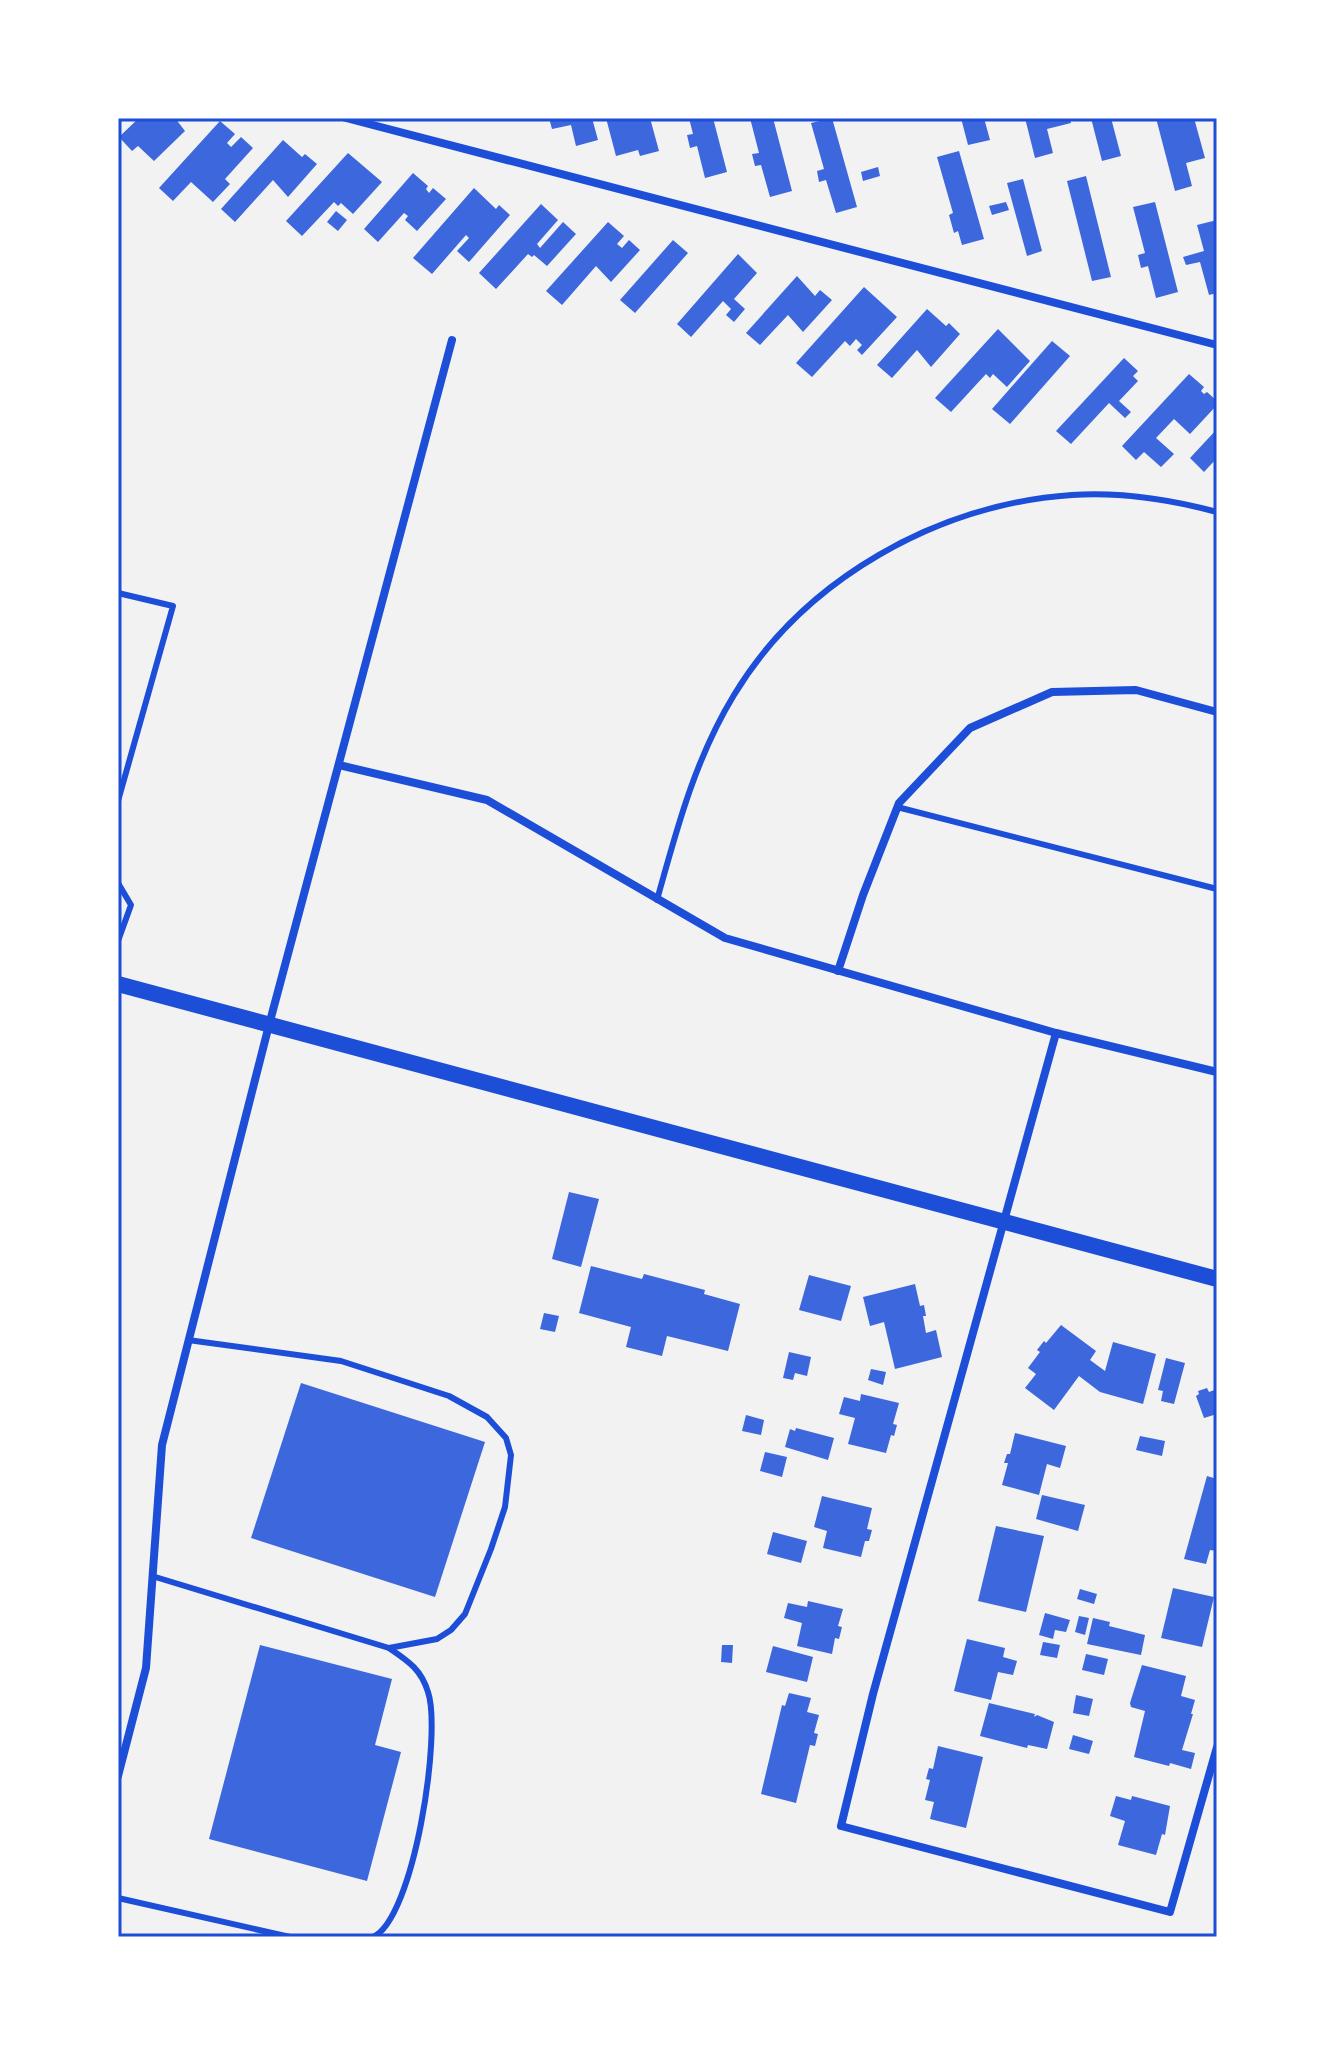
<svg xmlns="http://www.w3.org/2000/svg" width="1335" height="2055" viewBox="0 0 1335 2055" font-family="Raleway,sans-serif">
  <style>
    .building { fill: #3d67dc }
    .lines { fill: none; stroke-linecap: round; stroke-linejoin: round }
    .service { stroke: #1d4ed8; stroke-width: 6 }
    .minor { stroke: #1d4ed8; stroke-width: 8 }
    .secondary { stroke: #1d4ed8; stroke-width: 16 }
    .neatline { fill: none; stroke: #1d4ed8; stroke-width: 3 }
  </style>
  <rect width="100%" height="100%" fill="#f2f2f2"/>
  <g class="building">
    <polygon points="139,118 175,118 185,131 154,161 138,146 132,151 119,137"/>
    <polygon points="549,118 592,118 598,140 576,146 571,125 552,129"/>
    <polygon points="606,118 650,118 659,151 640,156 638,150 616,156"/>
    <polygon points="689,118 713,118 727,172 705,178 697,146 690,148 687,135 693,134"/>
    <polygon points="750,118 773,118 792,191 770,197 761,165 755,166 752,154 759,153"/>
    <polygon points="832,118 857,207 836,213 826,180 819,182 817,171 824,169 811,123"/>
    <polygon points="961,118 984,118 990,140 968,145"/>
    <polygon points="1025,118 1070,118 1071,123 1047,129 1053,153 1035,158"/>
    <polygon points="1091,118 1111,118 1121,156 1102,161"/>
    <polygon points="1156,118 1194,118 1205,158 1186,163 1192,186 1175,191"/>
    <polygon points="220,121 235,134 227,143 231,147 241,137 253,148 225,179 230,184 213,202 191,182 173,201 159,188"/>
    <polygon points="283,140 302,157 305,154 317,164 288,197 273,180 235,222 221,209"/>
    <polygon points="959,151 984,239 962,245 958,231 954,233 949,215 953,213 937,157"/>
    <polygon points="348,153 382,182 353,214 341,203 338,206 334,202 302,236 286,221"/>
    <polygon points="878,167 880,176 863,181 861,172"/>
    <polygon points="413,173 428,186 426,189 429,193 433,188 446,199 417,231 405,220 408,216 404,213 378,242 364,229"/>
    <polygon points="1086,176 1111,277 1092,281 1067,181"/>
    <polygon points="1023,179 1042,251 1027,256 1007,183"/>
    <polygon points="474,188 496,209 499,205 510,215 469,262 457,251 469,238 466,235 432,274 413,258"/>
    <polygon points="1006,202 1009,210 992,215 989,206"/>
    <polygon points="1155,202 1178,292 1156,298 1148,266 1141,268 1138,255 1145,253 1133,207"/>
    <polygon points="541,204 558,220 537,244 540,248 563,222 576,234 547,266 534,255 532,257 528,254 496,289 479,273"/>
    <polygon points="336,211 347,220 338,231 327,222"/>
    <polygon points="1217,220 1217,293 1209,295 1200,262 1186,265 1183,257 1204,251 1197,225"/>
    <polygon points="608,222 624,236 617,244 622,248 629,240 640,250 611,282 596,266 562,305 546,291"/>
    <polygon points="673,240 688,253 635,313 620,300"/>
    <polygon points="738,254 757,273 734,299 745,309 734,322 726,315 731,309 723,301 691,337 677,324"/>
    <polygon points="797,276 815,296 820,290 832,300 803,332 788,315 760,345 746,333"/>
    <polygon points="864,287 897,317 862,355 857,350 862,345 856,339 850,346 845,341 812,377 796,363"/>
    <polygon points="927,309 946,326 949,323 960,334 931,367 917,350 892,378 877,365"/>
    <polygon points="998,329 1030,361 1007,387 993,374 990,378 986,374 951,412 935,398"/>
    <polygon points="1052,341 1070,356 1010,424 992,409"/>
    <polygon points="1124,358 1138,371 1133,376 1138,381 1119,401 1131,412 1125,418 1109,403 1071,444 1056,431"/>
    <polygon points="1189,374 1204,387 1201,391 1204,394 1207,392 1217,401 1217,405 1190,434 1174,419 1156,438 1174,454 1161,467 1144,452 1136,460 1122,446"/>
    <polygon points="1217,429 1217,458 1204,472 1190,458"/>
    <polygon points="569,1192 599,1199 581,1267 552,1259"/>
    <polygon points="591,1266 642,1279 644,1274 705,1290 704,1294 740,1304 728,1351 667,1336 662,1356 626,1347 631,1327 579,1313"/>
    <polygon points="809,1275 851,1286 841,1321 799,1310"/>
    <polygon points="915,1284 920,1306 924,1305 926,1316 923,1316 926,1333 936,1330 942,1357 895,1369 884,1322 870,1326 863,1297"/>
    <polygon points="544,1313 559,1316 555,1332 540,1329"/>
    <polygon points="1061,1325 1096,1351 1090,1360 1105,1371 1113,1342 1156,1354 1143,1404 1100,1392 1079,1376 1054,1410 1025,1388 1036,1374 1028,1368 1040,1352 1037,1350 1044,1341 1046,1343"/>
    <polygon points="789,1352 811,1357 807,1376 795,1373 793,1380 783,1378"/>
    <polygon points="1166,1358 1185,1363 1174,1404 1161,1401 1163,1391 1158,1390"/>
    <polygon points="871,1369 886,1372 883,1385 868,1380"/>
    <polygon points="301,1383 485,1442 435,1597 251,1538"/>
    <polygon points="1207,1388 1209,1392 1217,1389 1217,1414 1204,1418 1196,1396 1199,1394 1198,1391"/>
    <polygon points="861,1394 899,1403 893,1424 897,1425 894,1436 891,1435 886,1453 848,1444 855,1418 839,1414 844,1397 860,1401"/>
    <polygon points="746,1415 764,1420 761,1435 742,1431"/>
    <polygon points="796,1428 834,1438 828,1460 785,1447 790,1429 795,1431"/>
    <polygon points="1015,1433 1066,1446 1060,1468 1047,1464 1039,1495 1002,1485 1008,1463 1004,1463 1007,1454 1010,1454"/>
    <polygon points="1140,1436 1165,1441 1162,1456 1136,1450"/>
    <polygon points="765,1452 787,1457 782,1477 760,1471"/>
    <polygon points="1207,1476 1217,1479 1217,1551 1210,1550 1206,1564 1184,1559"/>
    <polygon points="1042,1495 1085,1505 1078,1531 1036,1519"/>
    <polygon points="822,1496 872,1508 867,1529 872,1530 869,1541 865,1541 861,1557 823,1548 827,1531 814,1527"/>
    <polygon points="996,1526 1044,1536 1026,1612 978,1601"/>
    <polygon points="773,1532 807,1541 801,1563 767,1554"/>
    <polygon points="1173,1588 1214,1597 1202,1647 1161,1638"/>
    <polygon points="1080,1589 1097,1594 1094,1604 1077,1599"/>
    <polygon points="808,1601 843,1609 838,1626 842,1627 839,1639 835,1638 832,1654 797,1646 802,1623 784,1618 788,1603 807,1607"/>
    <polygon points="1045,1613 1070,1620 1066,1632 1055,1630 1053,1639 1039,1635"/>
    <polygon points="1079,1616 1089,1618 1085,1635 1075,1632"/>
    <polygon points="1093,1618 1110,1622 1109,1626 1145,1635 1141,1655 1087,1644"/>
    <polygon points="967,1639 1005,1648 1003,1657 1017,1661 1013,1675 998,1672 991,1700 954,1691"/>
    <polygon points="1043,1642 1060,1645 1057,1658 1040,1655"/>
    <polygon points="260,1645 392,1679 375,1745 401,1752 367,1881 209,1839"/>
    <polygon points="722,1645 733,1645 732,1663 721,1662"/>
    <polygon points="773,1646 813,1657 807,1682 766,1672"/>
    <polygon points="1086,1654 1108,1659 1104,1675 1082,1670"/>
    <polygon points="1142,1665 1186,1676 1181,1696 1195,1700 1191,1714 1193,1714 1182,1750 1195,1753 1191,1769 1170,1763 1169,1766 1134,1757 1145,1711 1131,1707 1130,1703"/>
    <polygon points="789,1693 811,1698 807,1712 819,1715 814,1733 818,1734 815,1746 810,1745 796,1803 761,1794 782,1705 785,1706"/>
    <polygon points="1076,1695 1093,1699 1089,1716 1073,1713"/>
    <polygon points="989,1703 1035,1714 1034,1717 1037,1715 1054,1722 1047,1749 1028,1745 1027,1748 980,1736"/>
    <polygon points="1073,1735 1093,1741 1089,1754 1069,1749"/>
    <polygon points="938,1746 983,1757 966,1828 930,1819 934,1802 925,1800 930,1780 926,1779 929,1768 933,1769"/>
    <polygon points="1116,1796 1131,1800 1132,1796 1170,1806 1165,1835 1162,1834 1156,1855 1118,1845 1125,1821 1110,1816"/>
  </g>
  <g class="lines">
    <g class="service">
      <polyline points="118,593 173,606 118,801"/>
      <polyline points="897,807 1217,889"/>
      <polyline points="118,883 131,905 118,941"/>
      <path d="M657,900c20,-72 38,-141 77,-205 70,-116 204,-191 338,-200 47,-3 100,5 145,17"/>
      <polyline points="188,1340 341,1361 449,1396 487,1417 506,1438 511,1455 505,1507 491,1549 465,1614 451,1630 437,1639 389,1648"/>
      <path d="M152,1576l237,72c19,13 32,21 39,44 14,41 -14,227 -55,245"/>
      <polyline points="118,1898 290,1937"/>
    </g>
    <g class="minor">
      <polyline points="346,118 1217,345"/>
      <polyline points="339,765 487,800 725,938 1056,1033 1217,1072"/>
      <polyline points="838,971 863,895 899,803 970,728 1052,692 1136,690 1217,712"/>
      <polyline points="1056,1033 873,1694 841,1826 1170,1912 1217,1747"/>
      <polyline points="118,1776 146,1668 162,1445 269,1025 452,340"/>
    </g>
    <polyline class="secondary" points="118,984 1217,1279"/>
  </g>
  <rect width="1335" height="2055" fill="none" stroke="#ffffff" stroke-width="240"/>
  <rect x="120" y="120" width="1095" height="1815" class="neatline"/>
</svg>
